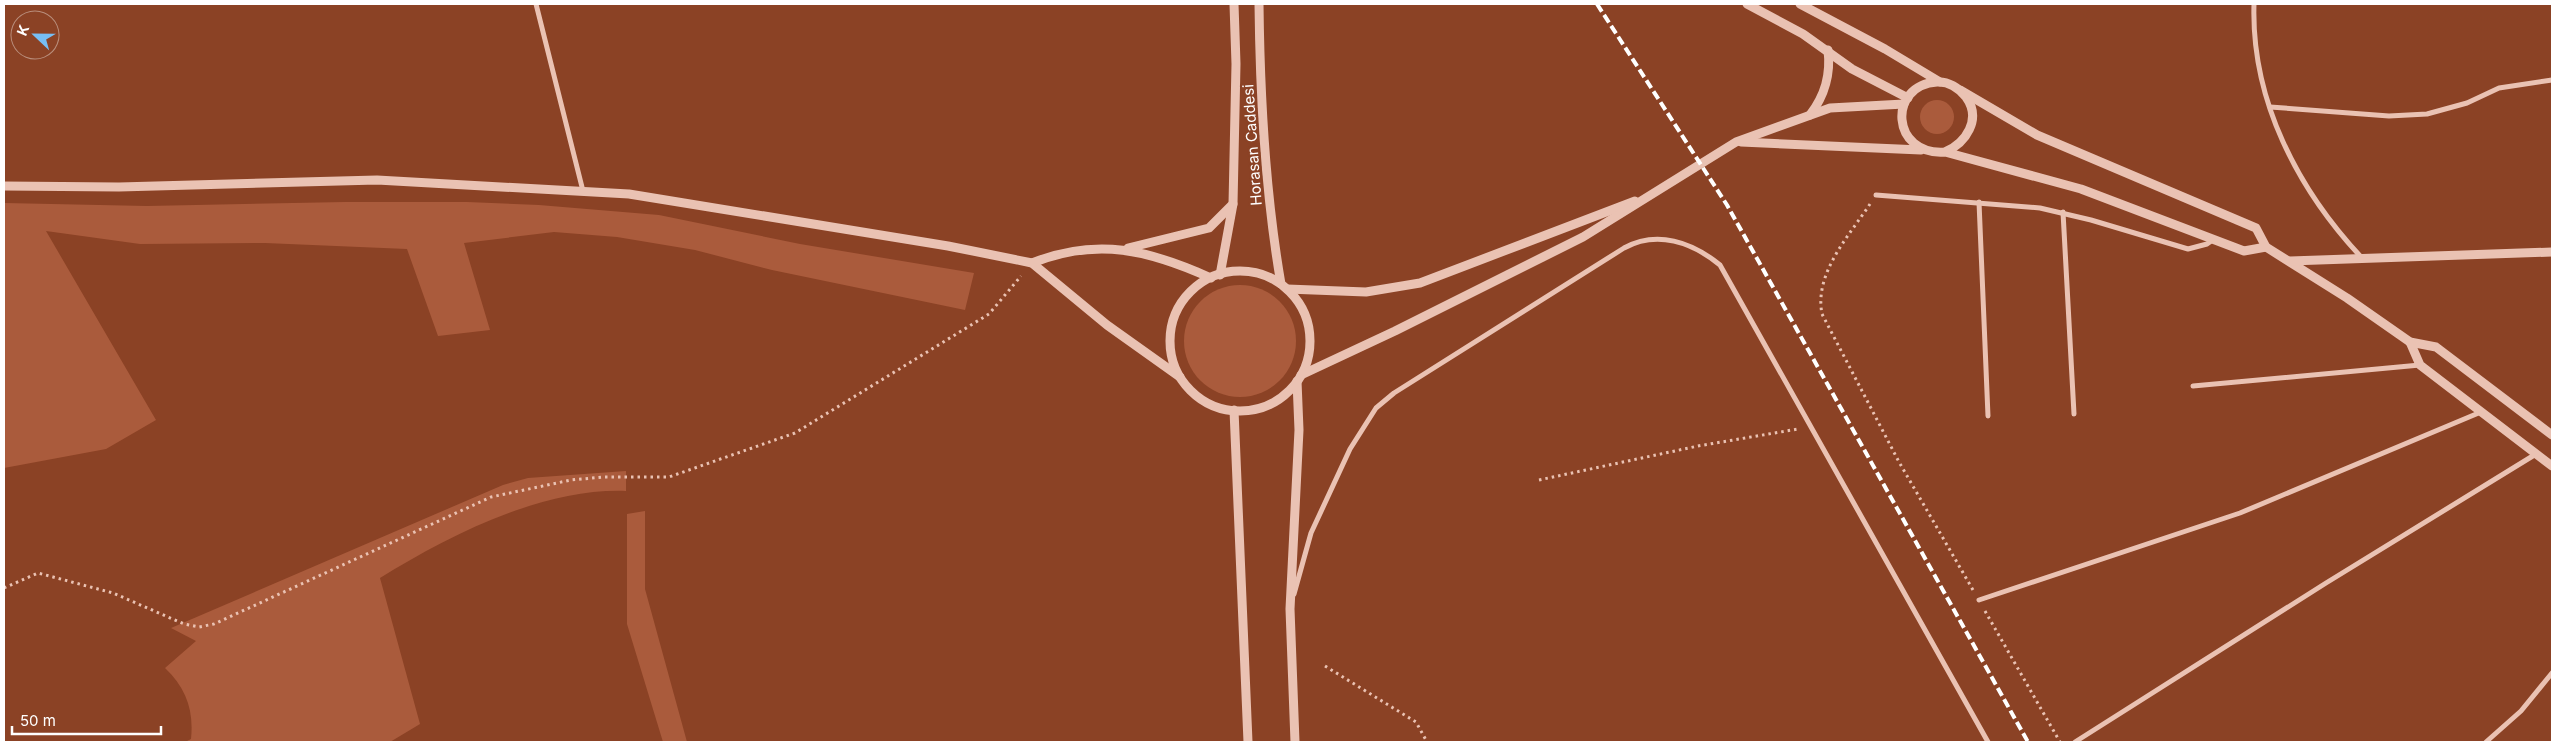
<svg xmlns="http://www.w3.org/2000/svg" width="2556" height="746" viewBox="0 0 2556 746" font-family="Inter,sans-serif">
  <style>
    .green { fill: #aa5b3c }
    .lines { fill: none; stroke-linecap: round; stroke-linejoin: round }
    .path { stroke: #eac2b3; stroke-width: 3; stroke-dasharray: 2.5 4; stroke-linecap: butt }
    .minor { stroke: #eac2b3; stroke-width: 5 }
    .tertiary { stroke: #eac2b3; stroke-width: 9 }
    .rail { stroke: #fff; stroke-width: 4; stroke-dasharray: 9 4; stroke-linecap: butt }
    .labels { text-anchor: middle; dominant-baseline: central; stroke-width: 4.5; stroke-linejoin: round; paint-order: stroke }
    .street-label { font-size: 15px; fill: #fff; stroke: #8b4225 }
  </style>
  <rect width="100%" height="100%" fill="#8b4225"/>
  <g class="green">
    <circle cx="1937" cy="117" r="17"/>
    <polygon points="345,202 467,202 539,205 659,215 800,244 974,273 965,310 772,270 695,250 617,237 554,232 464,243 490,330 438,336 407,249 265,243 140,244 46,231 156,420 106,449 4,468 4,203 147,206"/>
    <circle cx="1240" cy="341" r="56"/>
    <path d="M626,471v20c-84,-3 -176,44 -246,87l40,146 -30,18h-205l6,-3c3,-29 -5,-51 -26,-71l31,-27 -25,-13 332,-143 25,-7z"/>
    <polygon points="645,511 645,589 687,742 663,742 627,624 627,514"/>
  </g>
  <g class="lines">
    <g class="path">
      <path d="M1870,204c-21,32 -56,69 -48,110l77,148 74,128"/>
      <polyline points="1539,480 1698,446 1798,429"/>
      <polyline points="4,588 38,573 113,593 184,624 199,627 214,624 491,497 571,480 603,477 669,477 795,433 989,314 1021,276"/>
      <polyline points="1985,611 2060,742"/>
      <polyline points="1325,666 1416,722 1427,742"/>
    </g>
    <g class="minor">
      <polyline points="536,4 583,191"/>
      <path d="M2254,4c-3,96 44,186 108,254"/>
      <polyline points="2270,107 2389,116 2427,114 2467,103 2499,88 2552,80"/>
      <polyline points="1876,195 2040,208 2091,220 2188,249 2207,244 2214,239"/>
      <polyline points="1979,202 1988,416"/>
      <polyline points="2063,212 2074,414"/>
      <polyline points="2193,386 2420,365"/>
      <path d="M1294,594l17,-61 39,-84 26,-41 18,-15 230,-145c33,-18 68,-6 96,17l268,477"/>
      <polyline points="1979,600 2240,513 2481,412"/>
      <polyline points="2075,742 2326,583 2536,454"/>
      <polyline points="2486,742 2521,711 2552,673"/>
    </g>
    <g class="tertiary">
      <path d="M1259,4c1,93 6,188 22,280"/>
      <polyline points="1747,4 1803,34 1852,69 1908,98"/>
      <polyline points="1800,4 1885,49 1940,82"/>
      <polyline points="1960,90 2037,135 2256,228 2266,247 2347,298 2410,342 2436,347 2552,435"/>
      <path d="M1810,115c15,-20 21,-40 18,-65"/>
      <polyline points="1741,142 1921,150"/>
      <path d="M1945,152c21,-9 37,-33 21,-55 -7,-9 -18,-16 -29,-15 -50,3 -46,74 8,70l136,37 163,62 22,-4"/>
      <polyline points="4,186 119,187 377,180 629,194 948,246 1032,263 1107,325 1180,377"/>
      <polyline points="1128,248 1209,228 1233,204"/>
      <polyline points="2290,261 2552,252"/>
      <path d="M1032,263c65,-26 117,-13 179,15"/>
      <circle cx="1240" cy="341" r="70"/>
      <polyline points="1220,275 1233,204 1236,64 1234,4"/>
      <polyline points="1287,289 1366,292 1420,283 1635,201"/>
      <polyline points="2410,342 2420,365 2552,466"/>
      <polyline points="1301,375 1395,331 1583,237 1736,142 1830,108 1904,104"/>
      <polyline points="1234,410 1248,742"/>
      <polyline points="1295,742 1290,609 1299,430 1297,381"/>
    </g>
    <polyline class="rail" points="1597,4 1727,205 2028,742"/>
  </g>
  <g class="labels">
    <g class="street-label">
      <text transform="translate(1252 145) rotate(-94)">Horasan Caddesi</text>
    </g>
  </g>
  <rect width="2556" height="746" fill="none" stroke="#ffffff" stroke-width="10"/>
  <g transform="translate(35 35) rotate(292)"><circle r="24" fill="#8b4225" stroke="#b98e7c"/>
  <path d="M0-4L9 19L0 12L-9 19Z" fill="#77bef4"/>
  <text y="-8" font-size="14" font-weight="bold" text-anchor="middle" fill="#ffffff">K</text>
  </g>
  <path d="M12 726v8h149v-8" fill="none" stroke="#ffffff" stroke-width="2.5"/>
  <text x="20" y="726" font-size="15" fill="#ffffff" stroke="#8b4225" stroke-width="4" paint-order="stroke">50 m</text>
</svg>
